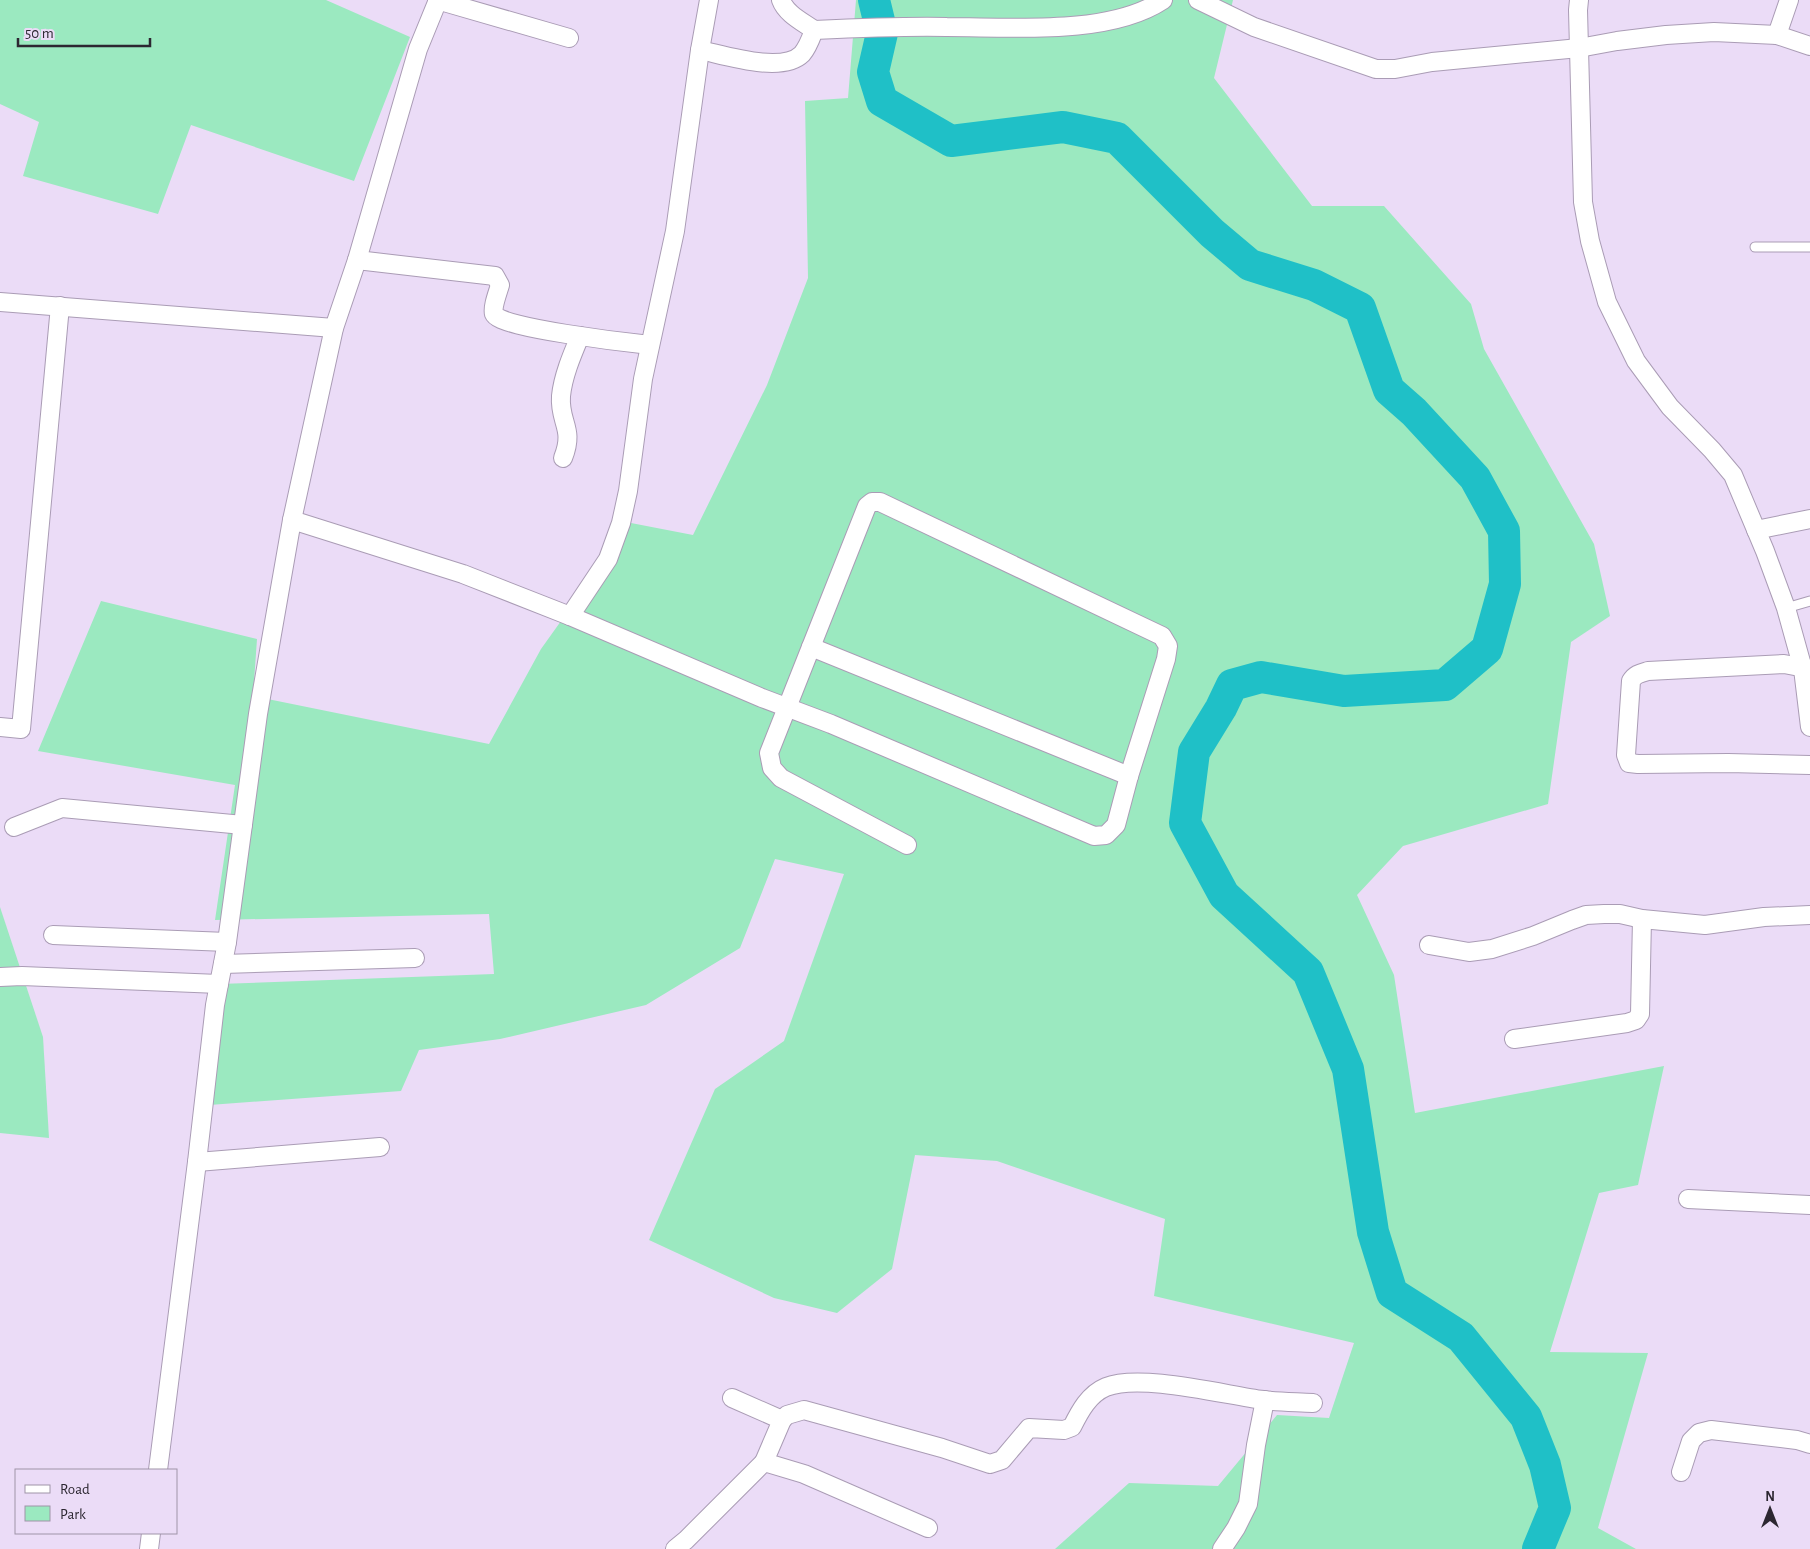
<svg xmlns="http://www.w3.org/2000/svg" width="1810" height="1549" viewBox="0 0 1810 1549" font-family="'Alegreya Sans',sans-serif">
  <style>
    .green { fill: #9be9c0 }
    .lines { fill: none; stroke-linecap: round; stroke-linejoin: round }
    .river { stroke: #1fc0c7; stroke-width: 32 }
    .service-casing { stroke: #aa9cb5; stroke-width: 11 }
    .minor-casing { stroke: #aa9cb5; stroke-width: 20 }
    .service { stroke: #fff; stroke-width: 9 }
    .minor { stroke: #fff; stroke-width: 18 }
  </style>
  <rect width="100%" height="100%" fill="#ebdcf7"/>
  <g class="green">
    <polygon points="0,0 326,0 410,37 354,181 191,125 158,214 23,176 39,122 0,104"/>
    <polygon points="856,0 1233,0 1214,78 1312,206 1384,206 1471,304 1484,349 1594,544 1610,616 1571,642 1548,804 1403,846 1357,895 1394,975 1415,1113 1664,1066 1638,1185 1599,1193 1550,1352 1648,1353 1598,1528 1636,1549 1055,1549 1129,1483 1218,1486 1277,1415 1329,1418 1354,1343 1154,1296 1165,1219 997,1161 915,1155 892,1269 837,1313 774,1298 649,1240 715,1089 784,1041 844,874 775,859 740,948 646,1005 500,1039 419,1050 401,1091 196,1106 219,984 494,974 489,914 215,920 235,785 38,751 101,601 257,639 253,696 489,744 541,649 631,523 693,535 767,385 808,278 805,101 848,98"/>
    <polygon points="0,907 43,1037 49,1138 0,1133"/>
  </g>
  <g class="lines">
    <polyline class="river" points="874,0 882,33 873,72 882,101 951,141 1063,127 1117,138 1212,233 1250,265 1314,285 1360,308 1389,390 1414,412 1475,478 1504,531 1505,584 1487,649 1445,685 1344,691 1261,677 1232,685 1221,708 1194,752 1185,823 1224,895 1308,972 1348,1069 1373,1232 1392,1293 1461,1337 1526,1417 1545,1465 1555,1508 1538,1549"/>
    <g class="service-casing">
      <g id="service">
        <polyline points="1755,247 1810,247"/>
        <polyline points="1786,608 1810,601"/>
      </g>
    </g>
    <g class="minor-casing">
      <g id="minor">
        <polyline points="437,0 569,38"/>
        <path d="M781,0c5,14 22,22 33,30"/>
        <polyline points="1198,0 1254,27 1376,69 1395,69 1432,62 1579,48 1617,41 1666,35 1714,32 1777,35 1810,46"/>
        <polyline points="1579,0 1578,10 1583,202 1590,241 1607,302 1636,361 1670,407 1712,450 1733,475 1765,551 1786,608 1803,669 1810,727"/>
        <polyline points="1777,35 1789,0"/>
        <path d="M700,50c24,5 82,24 102,4 6,-7 9,-16 12,-24 44,-2 89,-4 133,-3 64,0 162,9 216,-27"/>
        <path d="M357,260l138,16 5,9c-2,7 -8,22 -6,29 5,14 137,29 156,31"/>
        <polyline points="0,302 334,328"/>
        <path d="M563,458c12,-30 -4,-35 -2,-62 2,-20 11,-41 19,-60"/>
        <polyline points="292,520 463,574 570,616 762,698 831,724 1094,836 1106,835 1116,825 1129,776 1166,659 1168,646 1162,636 880,502 872,502 867,506 811,647"/>
        <polyline points="1756,530 1810,519"/>
        <polyline points="570,616 608,559 621,523 628,491 643,379 675,231 700,50 709,0"/>
        <path d="M1810,669l-26,-5 -136,7c-7,2 -13,3 -17,10l-5,74 3,8 9,1 90,-1 82,2"/>
        <polyline points="0,727 21,729 60,306"/>
        <polyline points="14,827 62,808 243,825"/>
        <polyline points="907,845 781,778 772,768 769,753 811,647 1129,776"/>
        <polyline points="53,935 227,942"/>
        <polyline points="1429,945 1469,952 1492,949 1533,936 1572,920 1586,915 1604,914 1620,914 1642,919 1705,925 1764,917 1810,915"/>
        <polyline points="223,964 415,958"/>
        <polyline points="0,977 22,976 219,984"/>
        <polyline points="1514,1039 1627,1023 1636,1020 1640,1014 1642,919"/>
        <polyline points="197,1162 380,1147"/>
        <polyline points="1688,1199 1810,1205"/>
        <polyline points="732,1398 782,1420 764,1462"/>
        <path d="M782,1420l5,-5 17,-5 138,38 48,16 12,-4 27,-32 35,2 8,-3c8,-16 17,-33 34,-40 34,-14 119,8 157,13 16,2 33,2 50,3"/>
        <polyline points="158,1470 197,1162 215,1005 227,942 258,714 292,520 334,328 357,260 418,49 438,0"/>
        <polyline points="1681,1472 1691,1441 1699,1433 1711,1430 1797,1440 1810,1444"/>
        <polyline points="149,1549 151,1533"/>
        <polyline points="675,1549 686,1540 764,1462 804,1474 928,1528"/>
        <polyline points="1222,1549 1236,1528 1248,1504 1256,1445 1265,1400"/>
      </g>
    </g>
    <use href="#service" class="service"/>
    <use href="#minor" class="minor"/>
  </g>
  <rect x="15" y="1469" width="162" height="65" fill="#ebdcf7" stroke="#9f94a8"/>
  <rect x="25" y="1485" width="25" height="8" fill="#ffffff" stroke="#9f94a8"/>
  <text x="60" y="1494" font-size="15" fill="#2c2731">Road</text>
  <rect x="25" y="1506" width="25" height="15" fill="#9be9c0" stroke="#9f94a8"/>
  <text x="60" y="1519" font-size="15" fill="#2c2731">Park</text>
  <g transform="translate(1770 1509)" stroke="#ebdcf7" stroke-width="4" paint-order="stroke">
  <path d="M0-4L9 19L0 12L-9 19Z" fill="#2c2731"/>
  <text y="-8" font-size="14" font-weight="bold" text-anchor="middle" fill="#2c2731">N</text>
  </g>
  <path d="M18 38v8h132v-8" fill="none" stroke="#2c2731" stroke-width="2.5"/>
  <text x="25" y="38" font-size="15" fill="#2c2731" stroke="#ebdcf7" stroke-width="4" paint-order="stroke">50 m</text>
</svg>
